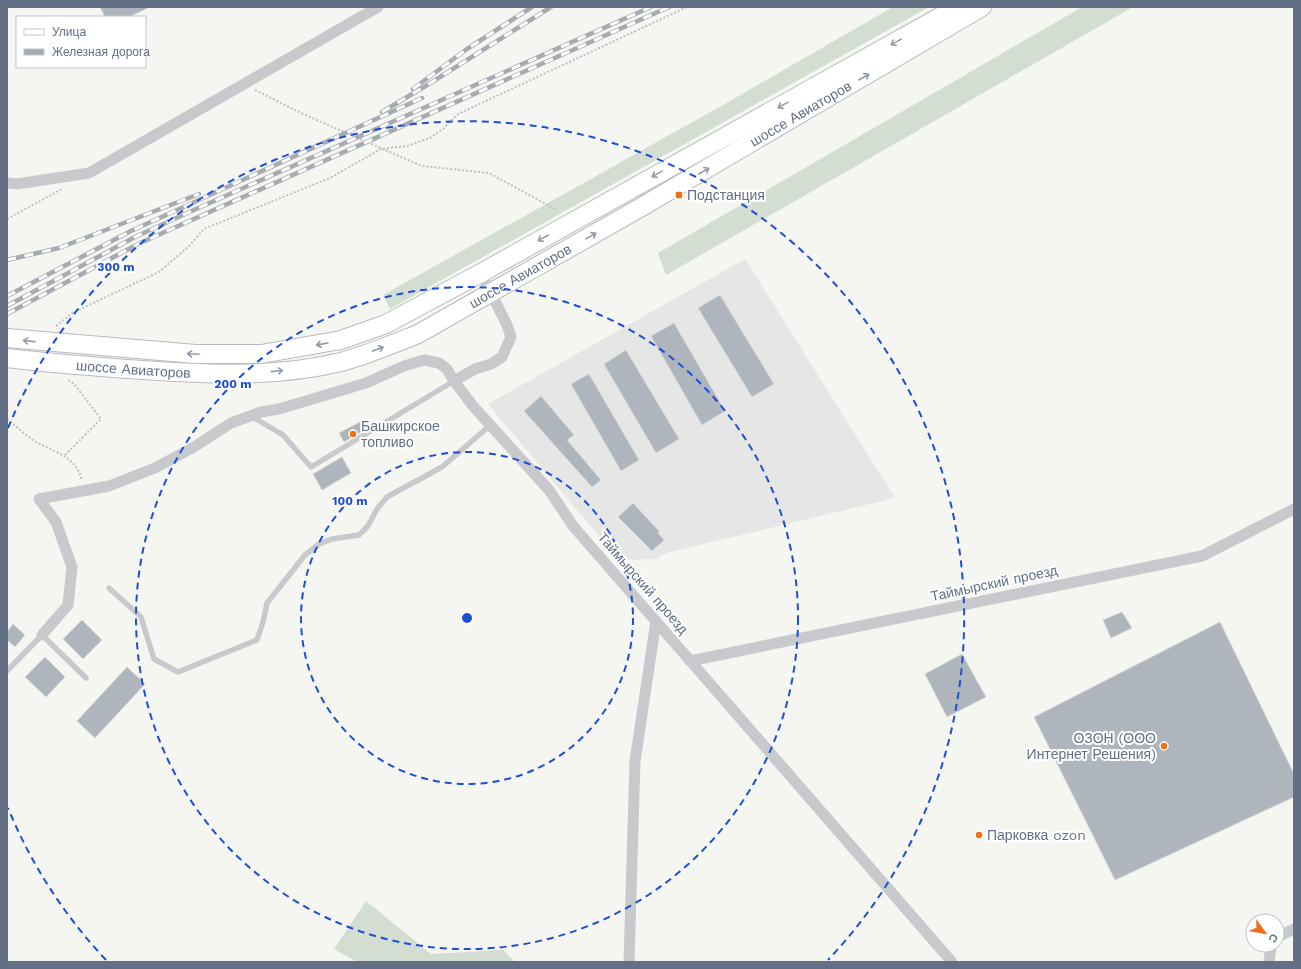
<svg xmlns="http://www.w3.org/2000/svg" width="1301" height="969" viewBox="0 0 1301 969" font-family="'Work Sans',sans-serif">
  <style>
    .built { fill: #e5e6e5 }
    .grass { fill: #d4ddd2 }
    .building { fill: #afb5bc; stroke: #d6d7d4 }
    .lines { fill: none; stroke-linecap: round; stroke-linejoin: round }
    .primary-casing { stroke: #b7babf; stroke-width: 20 }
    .path { stroke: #bebfc2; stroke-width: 2; stroke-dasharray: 2 2; stroke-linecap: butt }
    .service { stroke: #c7c9cd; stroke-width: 5.5 }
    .minor { stroke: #c7c9cd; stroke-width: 11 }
    .primary { stroke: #fff; stroke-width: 18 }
    .rail-casing { stroke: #a6aab1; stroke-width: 4.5 }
    .rail { stroke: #fff; stroke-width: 3; stroke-dasharray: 9; stroke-linecap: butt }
    .oneway { stroke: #919aaa }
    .ring { fill: none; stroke: #1d4ed8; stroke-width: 2; stroke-dasharray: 7 5 }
    .poi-dot { fill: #f06f17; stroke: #fff; stroke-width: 1.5 }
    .labels { text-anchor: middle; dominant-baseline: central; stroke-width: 4; stroke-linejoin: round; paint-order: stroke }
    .street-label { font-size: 14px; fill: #626f85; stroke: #fff }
    .poi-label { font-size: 14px; fill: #626f85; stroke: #fff; text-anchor: start }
    .centre { fill: #1d4ed8; stroke: #fff; stroke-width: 2 }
    .ring-label { font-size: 12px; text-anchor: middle; font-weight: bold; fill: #1d4ed8; stroke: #fff; stroke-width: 4; stroke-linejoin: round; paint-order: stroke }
  </style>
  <rect width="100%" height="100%" fill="#f5f6f1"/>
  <polygon class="built" points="745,259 895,498 666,553 657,559 619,560 488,404"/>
  <g class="grass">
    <polygon points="893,7 929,7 390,309 383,295 723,105"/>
    <polygon points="1082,7 1133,7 666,275 658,253"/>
    <polygon points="366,901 431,954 503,950 515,962 357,962 334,949"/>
  </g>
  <g class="building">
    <polygon points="100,7 150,7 129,17 105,17"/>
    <polygon points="720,295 774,384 752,397 698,308"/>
    <polygon points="674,323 725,411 702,425 651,336"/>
    <polygon points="626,350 679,439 656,453 604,364"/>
    <polygon points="589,374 639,460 621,471 571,384"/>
    <polygon points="541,396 574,435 567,440 601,480 592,487 524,411"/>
    <polygon points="362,421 366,429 344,442 339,433"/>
    <polygon points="342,457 351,473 322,490 313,474"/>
    <polygon points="633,503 659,531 658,533 664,540 652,551 618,517"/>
    <polygon points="1122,612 1132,628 1111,638 1103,620"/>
    <polygon points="82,620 102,640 83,659 63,639"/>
    <polygon points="1220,622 1294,774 1294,797 1115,880 1034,717"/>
    <polygon points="13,624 25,635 15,647 7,640 7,632"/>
    <polygon points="962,654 986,697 947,717 925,674"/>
    <polygon points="45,657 65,677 46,697 25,677"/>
    <polygon points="127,667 145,684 95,738 77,721"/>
  </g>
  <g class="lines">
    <g class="primary-casing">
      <g id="primary">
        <polyline points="7,338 196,354 261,354 341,340 386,324 481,273 954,9"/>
        <path id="s1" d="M7,358c40,5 80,8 120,11 71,5 144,10 214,-7 26,-7 52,-18 77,-28l220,-125 344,-202"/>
      </g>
    </g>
    <g class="path">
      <polyline points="255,90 303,114 422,166 489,173 557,210"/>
      <polyline points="7,219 62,189"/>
      <polyline points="56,326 72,313 159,272 188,247 204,229 330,178 381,149 407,146 430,138 444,128 458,114 687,7"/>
      <path d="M7,419c8,6 16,14 24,20 20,13 45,15 51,42"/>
      <polyline points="65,455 101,419 74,384 67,379"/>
    </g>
    <g class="service">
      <polyline points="251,416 283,435 311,467 454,381"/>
      <polyline points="109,588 141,617 154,659 178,672 257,640 263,622 267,603 305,555 319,544 332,539 359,535 368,526 377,509 387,497 442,467 487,428"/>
      <polyline points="7,671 42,635 86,678"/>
    </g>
    <g class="minor">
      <polyline points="7,183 17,184 89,173 378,7"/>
      <polyline points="454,381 475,369 491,364 502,357 511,337 507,325 481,273"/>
      <polyline points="42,635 68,605 72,567 56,522 39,499 109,486 155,468 194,447 231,423 261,412 279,409 366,383 404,366 424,360 439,363 447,369 454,381 473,406 549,490 573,526 952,962"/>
      <polyline points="690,661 1202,556 1294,509"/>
      <polyline points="1277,937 1294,929"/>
      <polyline points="629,962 635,761 656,621"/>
      <polyline points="1269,962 1271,945"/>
    </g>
    <use href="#primary" class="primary"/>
    <g class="rail-casing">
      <g id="rail">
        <polyline points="413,89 467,49 532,7"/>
        <polyline points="382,112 429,84 551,7"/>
        <polyline points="7,260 59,248 199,194"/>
        <polyline points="7,296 131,231 422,98"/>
        <polyline points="7,306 135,237 196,209 651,7"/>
        <polyline points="7,314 138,244 669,7"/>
      </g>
    </g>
    <use href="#rail" class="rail"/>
  </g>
  <defs><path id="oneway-shaft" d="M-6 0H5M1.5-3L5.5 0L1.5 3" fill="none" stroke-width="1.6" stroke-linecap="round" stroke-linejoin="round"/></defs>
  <g class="oneway">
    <use href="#oneway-shaft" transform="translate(896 42) rotate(151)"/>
    <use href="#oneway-shaft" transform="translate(864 77) rotate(-30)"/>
    <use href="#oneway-shaft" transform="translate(783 105) rotate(151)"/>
    <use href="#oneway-shaft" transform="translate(704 171) rotate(-30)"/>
    <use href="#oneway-shaft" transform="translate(657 174) rotate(151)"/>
    <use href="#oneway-shaft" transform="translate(591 236) rotate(-29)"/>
    <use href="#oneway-shaft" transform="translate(543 238) rotate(151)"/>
    <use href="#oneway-shaft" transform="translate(29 341) rotate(-174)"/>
    <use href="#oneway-shaft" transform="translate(322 344) rotate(170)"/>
    <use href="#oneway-shaft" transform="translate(378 349) rotate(-19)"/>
    <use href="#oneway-shaft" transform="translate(193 354) rotate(-177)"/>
    <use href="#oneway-shaft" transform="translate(277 371) rotate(-6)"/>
  </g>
  <g class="ring">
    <circle cx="467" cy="618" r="166"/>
    <circle cx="467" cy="618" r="331"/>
    <path d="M106 960A497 497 0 0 1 8 808M8 428A497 497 0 1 1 828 960"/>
  </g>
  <g class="poi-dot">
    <rect x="675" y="191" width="8" height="8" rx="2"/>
    <circle cx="353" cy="434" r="4"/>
    <circle cx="1164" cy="746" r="4"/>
    <circle cx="979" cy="835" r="4"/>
  </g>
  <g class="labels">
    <g class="street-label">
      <text stroke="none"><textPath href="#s1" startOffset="859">шоссе Авиаторов</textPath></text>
      <text stroke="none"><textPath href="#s1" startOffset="535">шоссе Авиаторов</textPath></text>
      <text stroke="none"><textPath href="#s1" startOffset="127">шоссе Авиаторов</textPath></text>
      <text transform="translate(643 583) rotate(49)">Таймырский проезд</text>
      <text transform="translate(994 583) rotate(-12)">Таймырский проезд</text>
    </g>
    <g class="poi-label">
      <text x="687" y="195">Подстанция</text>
      <text x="361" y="426">Башкирское<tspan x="361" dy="16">топливо</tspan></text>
      <text x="1156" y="738" text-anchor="end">ОЗОН (ООО<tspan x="1156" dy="16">Интернет Решения)</tspan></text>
      <text x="987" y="835">Парковка ozon</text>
    </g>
  </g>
  <circle cx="467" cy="618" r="6" class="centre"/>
  <g class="ring-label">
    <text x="116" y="271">300 m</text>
    <text x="233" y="388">200 m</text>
    <text x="350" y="505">100 m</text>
  </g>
  <rect width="1301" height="969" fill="none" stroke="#626f85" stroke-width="16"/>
  <rect x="16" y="16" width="130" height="52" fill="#ffffff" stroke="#c0c5ce"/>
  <rect x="24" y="29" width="20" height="6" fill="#ffffff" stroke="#c0c5ce"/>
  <text x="52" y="36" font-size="12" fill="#626f85">Улица</text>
  <rect x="24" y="49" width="20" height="6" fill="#a6aab1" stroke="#c0c5ce"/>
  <text x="52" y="56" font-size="12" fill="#626f85">Железная дорога</text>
  <g transform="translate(1265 933) rotate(122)"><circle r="19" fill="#ffffff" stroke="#c0c5ce"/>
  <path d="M0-3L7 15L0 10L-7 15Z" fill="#f06f17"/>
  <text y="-6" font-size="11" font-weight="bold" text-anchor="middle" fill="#626f85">С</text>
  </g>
</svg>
